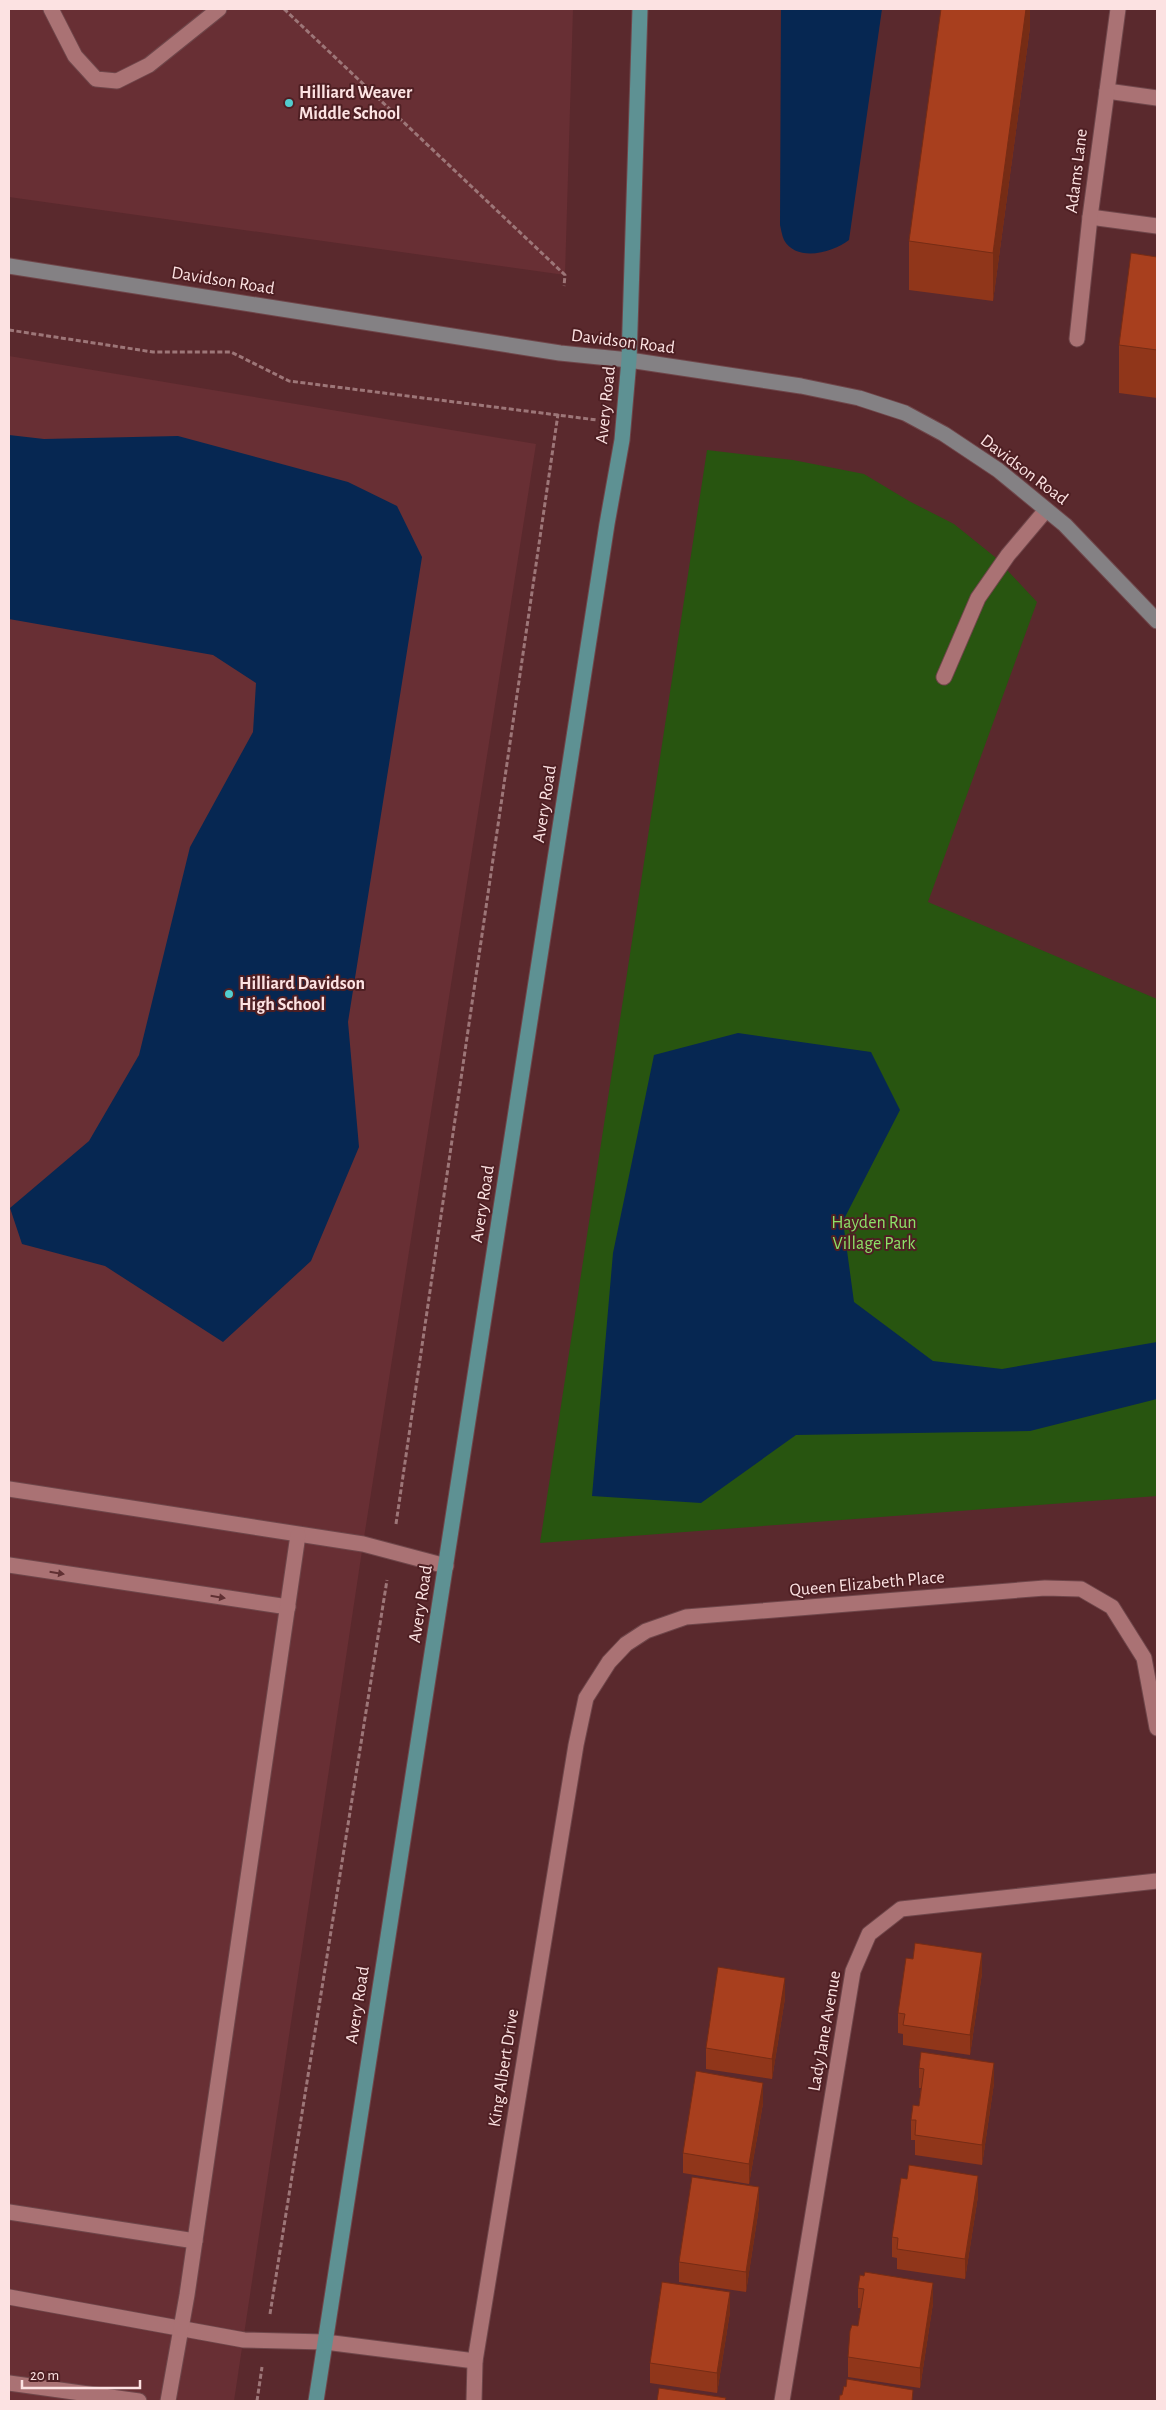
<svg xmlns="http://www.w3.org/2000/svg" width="1166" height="2410" viewBox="0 0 1166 2410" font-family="'Alegreya Sans',sans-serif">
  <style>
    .built { fill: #682f34 }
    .green { fill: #285510 }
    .water { fill: #062752 }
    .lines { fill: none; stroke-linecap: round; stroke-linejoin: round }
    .lane-casing { stroke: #6f464a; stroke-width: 17 }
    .street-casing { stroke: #6f464a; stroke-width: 17 }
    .secondary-casing { stroke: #6f464a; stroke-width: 17 }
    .primary-casing { stroke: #6f464a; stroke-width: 17 }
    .path { stroke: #9d7678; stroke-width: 3; stroke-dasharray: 5 2.5; stroke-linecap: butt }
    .lane { stroke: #aa7274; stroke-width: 15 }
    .street { stroke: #aa7274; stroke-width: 15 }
    .secondary { stroke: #848184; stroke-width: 15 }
    .primary { stroke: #5e9193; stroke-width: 15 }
    .wall { fill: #90361a }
    .shaded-wall { fill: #762c15 }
    .building { fill: #a83f1e; stroke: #762c15 }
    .oneway { fill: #603033 }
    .poi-dot { fill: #52cdcf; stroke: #4e1f23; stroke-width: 2 }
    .labels { text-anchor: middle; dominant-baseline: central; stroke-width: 4; stroke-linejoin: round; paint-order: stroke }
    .poi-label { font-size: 18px; font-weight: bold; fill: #fce2e2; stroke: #4e1f23; text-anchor: start }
    .street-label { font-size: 18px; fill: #fce2e2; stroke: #4e1f23 }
    .park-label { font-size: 18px; fill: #8de168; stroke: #4e1f23 }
  </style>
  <rect width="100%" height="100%" fill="#5a292d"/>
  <g class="built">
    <polygon points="9,9 573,9 565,275 9,197"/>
    <polygon points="9,356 536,444 363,1544 234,2401 9,2401"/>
  </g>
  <polygon class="green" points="707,450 793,460 864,474 909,501 954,524 995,557 1037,602 928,902 1157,999 1157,1496 540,1543"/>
  <g class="water">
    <path d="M781,9h101l-33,231c-15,12 -52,23 -65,0 -2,-4 -3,-11 -4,-15z"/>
    <polygon points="9,435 44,439 178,436 348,482 397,506 422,557 348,1022 359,1147 311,1261 223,1342 105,1266 22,1244 10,1208 89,1141 139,1055 190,847 253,732 256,683 213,655 9,619"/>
    <polygon points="738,1033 871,1052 900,1110 843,1221 854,1302 933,1361 1002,1369 1157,1342 1157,1399 1030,1431 796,1435 701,1503 592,1496 613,1253 654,1055"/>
  </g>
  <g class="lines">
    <g class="lane-casing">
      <g id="lane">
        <polyline points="51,9 75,56 96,79 117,81 149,65 219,9"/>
        <polyline points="1107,91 1157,98"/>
        <polyline points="944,677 978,598 1008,555 1046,510"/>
        <polyline points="9,1489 363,1544 446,1566"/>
        <polyline points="9,1565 288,1607"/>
        <polyline points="9,2212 195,2241"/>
        <polyline points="9,2297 244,2340 325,2342"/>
        <polyline points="9,2383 139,2401"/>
        <polyline points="168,2401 187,2295 298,1535"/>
      </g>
    </g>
    <g class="street-casing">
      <g id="street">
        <polyline points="1090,217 1157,226"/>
        <polyline points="1077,339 1090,217 1118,9"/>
        <polyline points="325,2342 475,2361"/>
        <polyline points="474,2401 475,2361 576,1745 586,1698 609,1662 626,1644 646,1631 686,1617 1045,1588 1081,1589 1112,1607 1144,1658 1157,1728"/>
        <polyline points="782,2401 853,1971 869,1934 901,1909 1157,1881"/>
      </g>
    </g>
    <g class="secondary-casing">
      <polyline id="secondary" points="9,266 560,353 629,360 801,386 859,398 905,413 944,434 998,470 1065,525 1157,621"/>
    </g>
    <g class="primary-casing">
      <polyline id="primary" points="316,2401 607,524 622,440 629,360 640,9"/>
    </g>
    <g class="path">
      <polyline points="284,9 565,275 564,286"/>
      <polyline points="9,330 153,352 231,352 289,381 597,420"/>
      <polyline points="396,1524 558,414"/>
      <polyline points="270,2314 387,1580"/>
      <polyline points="257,2401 262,2367"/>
    </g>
    <use href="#lane" class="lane"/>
    <use href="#street" class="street"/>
    <use href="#secondary" class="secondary"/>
    <use href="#primary" class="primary"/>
  </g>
  <g class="wall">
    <polygon points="1030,9 1030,27 993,301 909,290 909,241"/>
    <polygon points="1157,257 1157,398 1119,393 1119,345"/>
    <polygon points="982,1973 970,2055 903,2045 903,2034 898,2033 898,2013"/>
    <polygon points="785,1998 772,2079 706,2069 706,2048"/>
    <polygon points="919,2068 994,2083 982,2165 915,2155 915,2140 911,2140 911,2120 919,2106 921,2088 919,2088"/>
    <polygon points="763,2103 749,2184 683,2173 683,2153"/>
    <polygon points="978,2196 965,2279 897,2269 897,2258 892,2257 892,2237"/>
    <polygon points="759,2207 746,2292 679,2282 679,2262"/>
    <polygon points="858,2288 933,2303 920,2388 848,2377 848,2357 858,2326 861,2308 858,2308"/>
    <polygon points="730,2312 717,2393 650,2383 650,2363"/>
  </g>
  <g class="shaded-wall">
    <polygon points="1026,9 1030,9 1030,27 993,301 993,253"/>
    <polygon points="982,1953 982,1973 970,2055 970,2035"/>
    <polygon points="785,1978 785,1998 772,2079 772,2059"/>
    <polygon points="994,2063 994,2083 982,2165 982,2145"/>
    <polygon points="763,2083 763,2103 749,2184 749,2164"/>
    <polygon points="978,2176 978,2196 965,2279 965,2259"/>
    <polygon points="759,2187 759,2207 746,2292 746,2272"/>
    <polygon points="933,2283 933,2303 920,2388 920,2368"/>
    <polygon points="730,2292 730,2312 717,2393 717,2373"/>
  </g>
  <g class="building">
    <polygon points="941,9 1026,9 993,253 909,241"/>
    <polygon points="1131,253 1157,257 1157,350 1119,345"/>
    <polygon points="915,1943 982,1953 970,2035 903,2025 905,2014 898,2013 906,1958 913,1959"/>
    <polygon points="718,1967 785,1978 772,2059 706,2048"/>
    <polygon points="921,2052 994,2063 982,2145 915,2135 916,2120 911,2120 913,2105 919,2106 924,2069 919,2068"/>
    <polygon points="696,2071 763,2083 749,2164 683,2153"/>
    <polygon points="909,2165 978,2176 965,2259 897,2249 898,2238 892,2237 901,2178 907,2179"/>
    <polygon points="692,2177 759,2187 746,2272 679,2262"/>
    <polygon points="865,2272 933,2283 920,2368 848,2357 850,2331 852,2325 858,2326 864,2289 858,2288 860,2275 864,2276"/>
    <polygon points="662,2282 730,2292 717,2373 650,2363"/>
    <polygon points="847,2379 913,2390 912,2401 839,2401 840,2395 842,2395 844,2386 846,2387"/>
    <polygon points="659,2388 726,2398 725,2401 657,2401"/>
  </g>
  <defs><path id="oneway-solid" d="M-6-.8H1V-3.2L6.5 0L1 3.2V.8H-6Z" transform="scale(1.25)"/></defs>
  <g class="oneway">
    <use href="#oneway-solid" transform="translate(57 1573) rotate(9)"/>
    <use href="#oneway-solid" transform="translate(218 1597) rotate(9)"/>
  </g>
  <g class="poi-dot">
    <circle cx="289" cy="103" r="5"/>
    <circle cx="229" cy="994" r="5"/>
  </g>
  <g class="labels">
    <g class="poi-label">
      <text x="299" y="93">Hilliard Weaver<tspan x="299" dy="21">Middle School</tspan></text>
      <text x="239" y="984">Hilliard Davidson<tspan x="239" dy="21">High School</tspan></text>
    </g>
    <g class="street-label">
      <text transform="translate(1077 171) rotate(-83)">Adams Lane</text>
      <text transform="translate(223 281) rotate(9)">Davidson Road</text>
      <text transform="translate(623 342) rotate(7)">Davidson Road</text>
      <text transform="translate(606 405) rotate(-84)">Avery Road</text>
      <text transform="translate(1024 470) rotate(37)">Davidson Road</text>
      <text transform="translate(545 804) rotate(-81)">Avery Road</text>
      <text transform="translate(483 1204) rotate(-81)">Avery Road</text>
      <text transform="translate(867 1584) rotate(-5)">Queen Elizabeth Place</text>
      <text transform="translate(421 1604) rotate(-81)">Avery Road</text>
      <text transform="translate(358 2005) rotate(-81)">Avery Road</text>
      <text transform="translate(825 2031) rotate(-80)">Lady Jane Avenue</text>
      <text transform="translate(504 2068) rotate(-81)">King Albert Drive</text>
    </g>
    <g class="park-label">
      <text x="874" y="1223">Hayden Run<tspan x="874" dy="21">Village Park</tspan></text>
    </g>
  </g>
  <rect width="1166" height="2410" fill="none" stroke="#fce2e2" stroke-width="20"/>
  <path d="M22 2380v8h118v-8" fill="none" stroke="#fce2e2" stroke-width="2.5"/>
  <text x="30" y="2380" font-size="15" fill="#fce2e2" stroke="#4e1f23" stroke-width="4" paint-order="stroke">20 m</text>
</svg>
